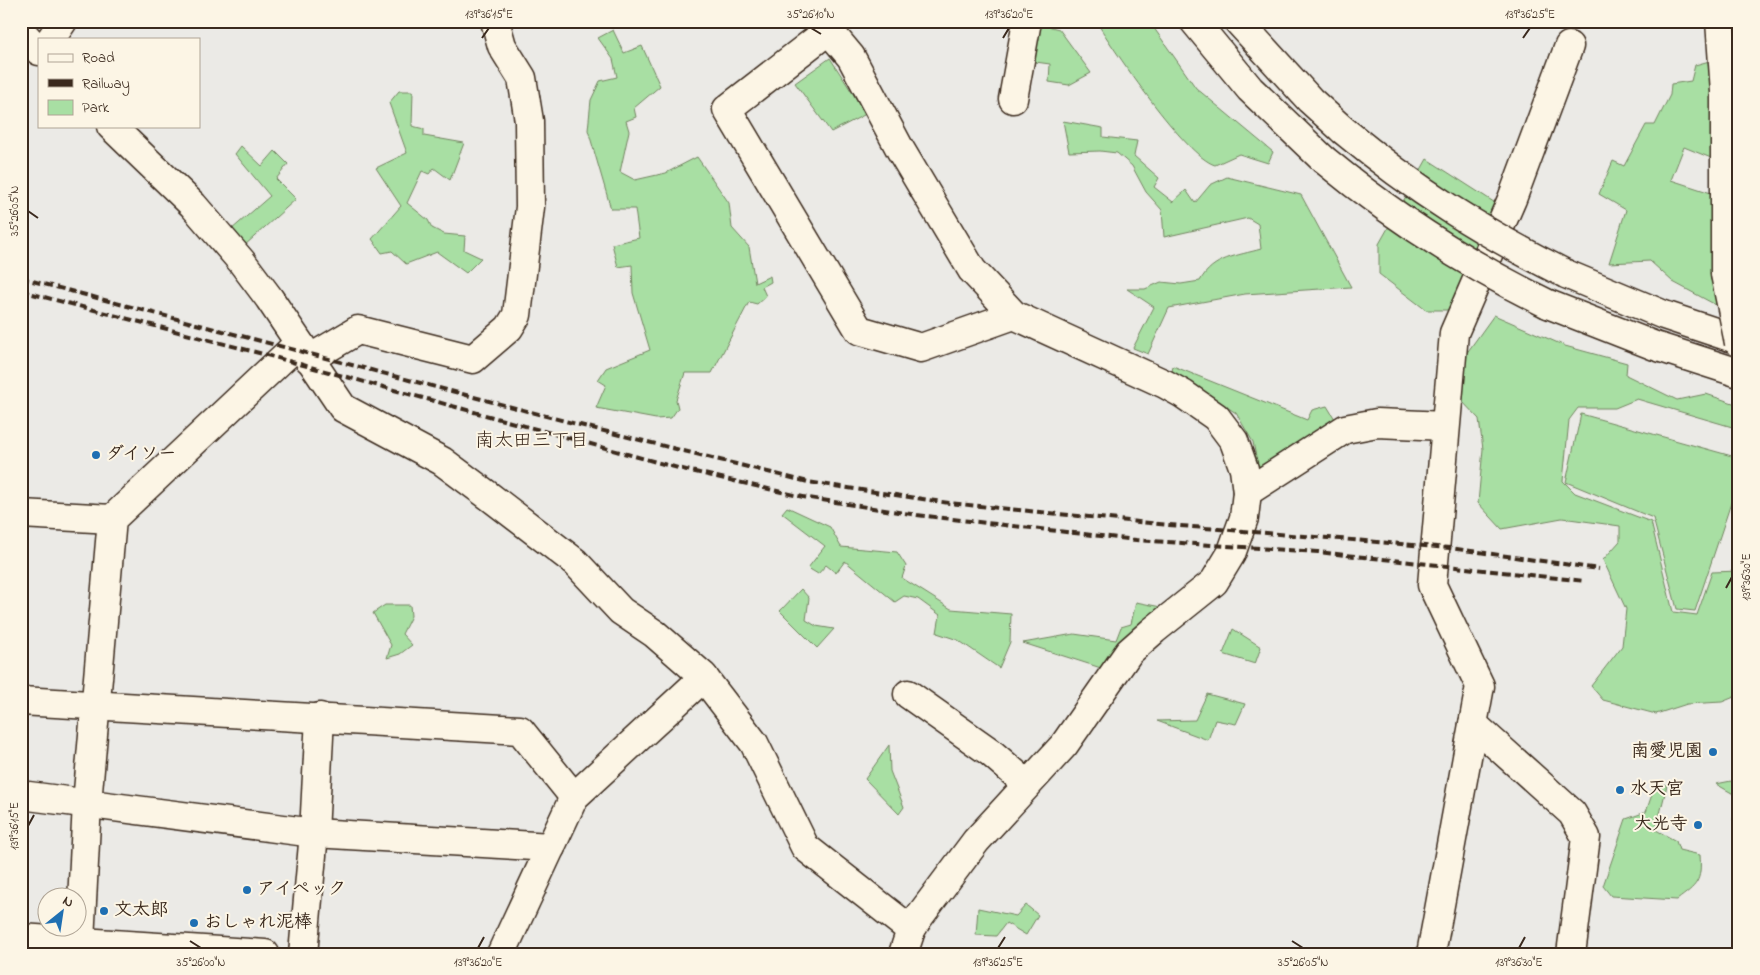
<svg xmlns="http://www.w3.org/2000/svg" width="1760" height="975" viewBox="0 0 1760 975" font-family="'Indie Flower','Klee One',sans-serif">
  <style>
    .green { fill: #a8dfa3; stroke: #728460 }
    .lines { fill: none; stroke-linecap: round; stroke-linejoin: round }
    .minor-casing { stroke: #3b2a1e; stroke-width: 31 }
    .secondary-casing { stroke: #3b2a1e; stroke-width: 31 }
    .motorway-casing { stroke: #3b2a1e; stroke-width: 31 }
    .minor { stroke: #fcf5e5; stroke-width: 28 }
    .secondary { stroke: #fcf5e5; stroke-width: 28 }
    .motorway { stroke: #fcf5e5; stroke-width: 28 }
    .rail { stroke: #3b2a1e; stroke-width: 4; stroke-dasharray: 8 4; stroke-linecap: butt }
    .minor-bridge-casing { stroke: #3b2a1e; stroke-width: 31; stroke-linecap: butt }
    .motorway-bridge-casing { stroke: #3b2a1e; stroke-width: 31; stroke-linecap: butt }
    .minor-bridge { stroke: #fcf5e5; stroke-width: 28 }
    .motorway-bridge { stroke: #fcf5e5; stroke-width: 28 }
    .ticks { fill: none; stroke: #3b2a1e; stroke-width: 2 }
    .poi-dot { fill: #1f6fb2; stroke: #fcf5e5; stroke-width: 2 }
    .labels { text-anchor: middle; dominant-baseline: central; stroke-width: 4; stroke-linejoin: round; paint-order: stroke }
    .poi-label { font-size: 18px; font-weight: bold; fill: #3b2a1e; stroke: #fcf5e5; text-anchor: start }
    .neighbourhood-label { font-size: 19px; fill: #3b2a1e; stroke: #fcf5e5 }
    .neatline { fill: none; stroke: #3b2a1e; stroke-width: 2 }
    .ticks-label { font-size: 12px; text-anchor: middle; fill: #3b2a1e }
  </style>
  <rect width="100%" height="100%" fill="#ebeae6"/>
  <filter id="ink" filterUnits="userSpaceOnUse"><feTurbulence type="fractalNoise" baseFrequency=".02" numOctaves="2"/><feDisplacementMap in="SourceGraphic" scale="10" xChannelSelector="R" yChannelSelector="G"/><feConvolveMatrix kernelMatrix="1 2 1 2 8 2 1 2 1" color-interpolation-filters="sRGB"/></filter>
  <g filter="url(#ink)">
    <g class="green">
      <path d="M1096,21h53l47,67 77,64 -5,11 -29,-9 -24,11c-30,-9 -100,-113 -119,-144z"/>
      <polygon points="1032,22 1059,29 1091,73 1069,85 1049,82 1050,64 1028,61"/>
      <polygon points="613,30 624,53 642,46 660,86 634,108 636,117 626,121 629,131 620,172 635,180 666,173 697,157 729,203 732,228 749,247 755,283 770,276 771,282 762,287 766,296 757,304 749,302 712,373 685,373 676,400 678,408 671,418 656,419 596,408 606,385 598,380 606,368 650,350 633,293 632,265 618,267 612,244 639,238 635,209 611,209 588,130 591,100 600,81 617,77 613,59 598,38"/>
      <polygon points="830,58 866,114 831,132 795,83"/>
      <polygon points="1713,60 1716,160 1684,147 1671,180 1711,193 1716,305 1673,282 1650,261 1609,263 1626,210 1599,194 1613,161 1624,166 1646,125 1655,125 1670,95 1671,84 1691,81 1695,65"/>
      <polygon points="399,91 413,91 412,126 424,129 424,136 464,143 450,180 434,168 429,174 422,171 407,203 428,220 432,228 444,234 465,236 464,250 481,258 466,273 437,252 406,264 392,251 382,253 372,239 401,206 376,168 407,153 389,103"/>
      <path d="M1063,121l40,7v9l34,4 -3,15 25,22 -5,9 19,15 13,-12 9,13 15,-18 17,-8 74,18 50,92 -106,7 -76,14 -21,46 -15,-6 21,-41 -27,-18h18l16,-7 20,2 19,-3c13,-24 37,-25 61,-32l-3,-25 -10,-6 -84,19 -2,-27 -16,-18 -14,-26 -15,-13 -17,-2 -31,1z"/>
      <polygon points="241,146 262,166 275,151 288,164 276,179 296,199 244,246 231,230 270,196 235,154"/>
      <polygon points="1427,159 1500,206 1455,310 1426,310 1379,274 1379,244"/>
      <polygon points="1494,315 1565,346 1627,363 1626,375 1677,400 1706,394 1736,404 1739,429 1637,399 1615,408 1578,408 1569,420 1563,481 1575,493 1651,522 1673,612 1697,615 1712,572 1739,571 1739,695 1722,702 1687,704 1656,714 1603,700 1591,686 1622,646 1626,609 1603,560 1620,541 1620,526 1562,518 1502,529 1478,503 1483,449 1479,419 1460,399 1466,354"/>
      <polygon points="1173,366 1307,420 1312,410 1327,406 1338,424 1260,476 1253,442 1236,413 1172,371"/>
      <polygon points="1581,414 1739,458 1739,479 1695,611 1677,609 1653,518 1566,482"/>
      <polygon points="787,507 830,527 841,547 897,552 906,566 902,578 951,609 1011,614 1010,642 999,668 958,640 937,633 940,615 918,599 904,596 895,602 845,561 836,573 826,565 818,574 808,568 825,546 782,513"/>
      <polygon points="801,589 809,598 806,620 816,626 834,629 817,648 780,611"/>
      <polygon points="1136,602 1161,607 1101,668 1023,643 1074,634 1116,640 1121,627 1131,624"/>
      <polygon points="385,605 410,605 411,616 402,634 412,645 400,654 387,658 391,645 373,613"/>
      <polygon points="1233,629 1261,647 1255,664 1223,654"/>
      <polygon points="1207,694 1245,704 1236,724 1215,720 1208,740 1157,721 1195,720"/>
      <polygon points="889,745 890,771 904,807 899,814 865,779"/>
      <polygon points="1731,781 1739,788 1739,822 1733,820 1737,796 1716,784"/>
      <path d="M1656,783l11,2 -11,45 20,11 3,9 21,5c2,27 -3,30 -23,45l-66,-4 -8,-10 23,-67 20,-7z"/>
      <polygon points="1026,905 1038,915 1026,935 1006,923 996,936 976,935 978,908 1016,916"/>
    </g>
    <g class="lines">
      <g class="minor-casing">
        <g id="minor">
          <polyline points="821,21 851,57 900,149 972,270 1014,315 1165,384 1183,394 1216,417 1234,441 1244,469 1247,492 1244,518 1231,554 1214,582 1154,630 1129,652 1064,745 976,841 919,917 911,930 903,954"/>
          <polyline points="1720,21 1725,92 1725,274"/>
          <polyline points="829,30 727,109 859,330 921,348 1014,315"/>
          <polyline points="21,31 39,51"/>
          <polyline points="51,39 63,21"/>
          <polyline points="1013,99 1027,21"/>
          <polyline points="111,126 193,205 242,262 269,298 343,408 442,461 489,496 575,562 621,611 655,634 702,675 754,743 805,847 911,930"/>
          <polyline points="309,359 358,330 473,359 509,328 517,315 530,207 529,121 522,78 502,46 495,21"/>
          <polyline points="1247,492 1345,429 1377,423 1445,426"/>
          <polyline points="21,514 112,519"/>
          <polyline points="908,694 990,752 1027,784"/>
          <polyline points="21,701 520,730 574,797"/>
          <polyline points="1473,724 1572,813 1586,837 1571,954"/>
          <polyline points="21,795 314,833 551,847"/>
          <polyline points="80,941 87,803 112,519 299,343"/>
          <polyline points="303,954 314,833 320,717"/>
          <polyline points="501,954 574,797 704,677"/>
          <polyline points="1431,954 1480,686 1432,585 1454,333 1512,199 1569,46"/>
        </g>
      </g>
      <g class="secondary-casing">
        <polyline id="secondary" points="21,938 265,954"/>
      </g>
      <g class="motorway-casing">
        <g id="motorway">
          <polyline points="1194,21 1250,89 1323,159"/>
          <polyline points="1238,21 1310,100 1343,130"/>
          <polyline points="1566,274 1664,315 1739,340"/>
          <polyline points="1548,304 1655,346 1739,373"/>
        </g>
      </g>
      <use href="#minor" class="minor"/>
      <use href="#secondary" class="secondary"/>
      <use href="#motorway" class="motorway"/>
      <g class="rail">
        <polyline points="21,278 584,426 808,482 949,503 1169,525 1450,548 1599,569"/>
        <polyline points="21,291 263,354 678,468 803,497 917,515 1136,540 1318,552 1585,581"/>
      </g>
      <g class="minor-bridge-casing">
        <polyline id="minor-bridge" points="1725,274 1739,343"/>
      </g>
      <g class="motorway-bridge-casing">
        <g id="motorway-bridge">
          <path d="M1343,130c72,60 139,102 223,144"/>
          <path d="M1323,159c70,58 143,105 225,145"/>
        </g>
      </g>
      <use href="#minor-bridge" class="minor-bridge"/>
      <use href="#motorway-bridge" class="motorway-bridge"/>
    </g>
  </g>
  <path class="ticks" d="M811,28l10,6M482,38l7,-10M1003,38l6,-10M1523,38l7,-10M28,211l10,7M1726,588l6,-11M28,826l6,-11M190,941l11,7M1292,941l11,7M478,948l6,-11M998,948l7,-11M1519,948l6,-11"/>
  <g class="poi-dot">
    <circle cx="96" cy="455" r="5"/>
    <circle cx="1713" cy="752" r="5"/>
    <circle cx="1620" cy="790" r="5"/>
    <circle cx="1698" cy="825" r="5"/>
    <circle cx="247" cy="890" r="5"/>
    <circle cx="104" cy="911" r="5"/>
    <circle cx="194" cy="923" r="5"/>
  </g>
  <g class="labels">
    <g class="poi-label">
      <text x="106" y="455">ダイソー</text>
      <text x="1703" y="752" text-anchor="end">南愛児園</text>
      <text x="1630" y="790">水天宮</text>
      <text x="1688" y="825" text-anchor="end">大光寺</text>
      <text x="257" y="890">アイペック</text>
      <text x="114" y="911">文太郎</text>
      <text x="204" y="923">おしゃれ泥棒</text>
    </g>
    <g class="neighbourhood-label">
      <text x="532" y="441">南太田三丁目</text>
    </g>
  </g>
  <rect width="1760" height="975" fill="none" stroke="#fcf5e5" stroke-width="55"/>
  <rect x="38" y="38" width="162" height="90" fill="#fcf5e5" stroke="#afa495"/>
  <rect x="48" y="54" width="25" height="8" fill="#fcf5e5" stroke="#afa495"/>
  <text x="82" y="62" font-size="15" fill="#3b2a1e">Road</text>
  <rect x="48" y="79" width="25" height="8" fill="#3b2a1e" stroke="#afa495"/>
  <text x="82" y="88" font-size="15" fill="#3b2a1e">Railway</text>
  <rect x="48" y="100" width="25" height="15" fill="#a8dfa3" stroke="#afa495"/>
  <text x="82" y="112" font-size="15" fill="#3b2a1e">Park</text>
  <g transform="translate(62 912) rotate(30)"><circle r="24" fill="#fcf5e5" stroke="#afa495"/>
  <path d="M0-4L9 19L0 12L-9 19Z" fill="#1f6fb2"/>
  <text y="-8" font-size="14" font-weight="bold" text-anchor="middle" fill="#3b2a1e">N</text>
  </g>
  <rect x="28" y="28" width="1704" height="920" class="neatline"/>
  <g class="ticks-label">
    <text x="489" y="18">139°36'15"E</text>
    <text x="811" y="18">35°26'10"N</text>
    <text x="1009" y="18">139°36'20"E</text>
    <text x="1530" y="18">139°36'25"E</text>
    <text transform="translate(14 211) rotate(-90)" y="4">35°26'05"N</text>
    <text transform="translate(1746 577) rotate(-90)" y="4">139°36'30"E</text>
    <text transform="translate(14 826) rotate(-90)" y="4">139°36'15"E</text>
    <text x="201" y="966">35°26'00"N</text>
    <text x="478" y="966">139°36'20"E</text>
    <text x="998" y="966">139°36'25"E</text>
    <text x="1303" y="966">35°26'05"N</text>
    <text x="1519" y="966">139°36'30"E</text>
  </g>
</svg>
